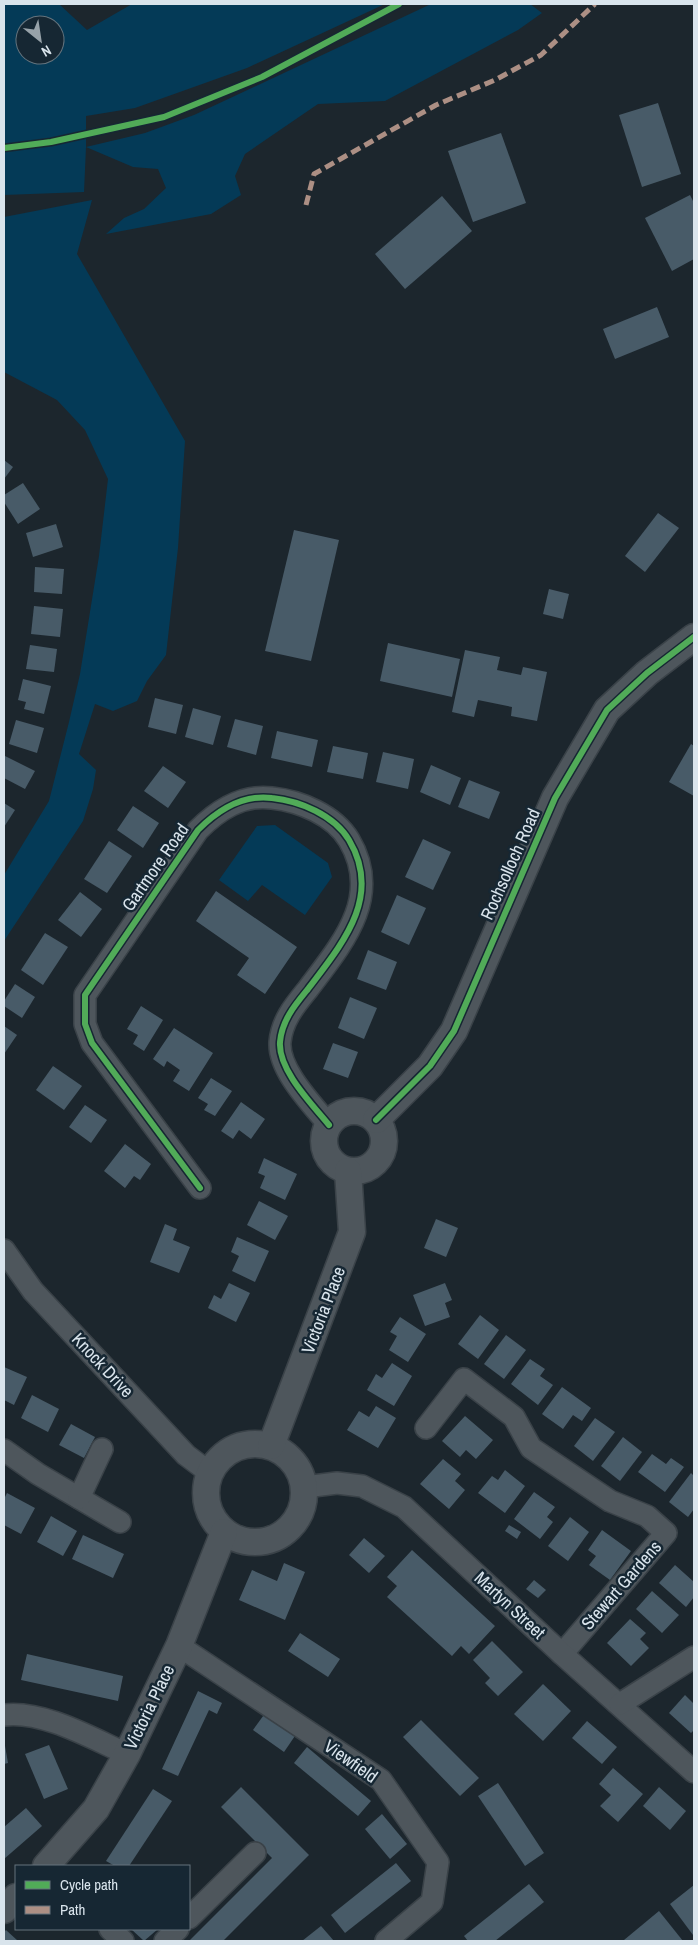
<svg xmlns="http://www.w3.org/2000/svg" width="698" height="1945" viewBox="0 0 698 1945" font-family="'Archivo Narrow',sans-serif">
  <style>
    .green { fill: #043a57; fill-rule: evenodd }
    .building { fill: #485b68 }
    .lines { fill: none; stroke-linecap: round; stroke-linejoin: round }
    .minor-casing { stroke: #3a4248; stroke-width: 24 }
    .tertiary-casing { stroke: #3a4248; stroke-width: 29 }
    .minor { stroke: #4e565c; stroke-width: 21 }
    .tertiary { stroke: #4e565c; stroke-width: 26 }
    .quiet { stroke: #ac8f84; stroke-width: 5; stroke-dasharray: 10 5; stroke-linecap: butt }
    .cycleway-casing { stroke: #162733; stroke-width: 9 }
    .cycleway { stroke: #51ab58; stroke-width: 6 }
    .labels { text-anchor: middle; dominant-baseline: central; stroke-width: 5; stroke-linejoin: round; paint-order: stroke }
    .street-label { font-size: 18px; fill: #d9e4ec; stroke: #162733 }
  </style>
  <rect width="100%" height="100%" fill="#1c262d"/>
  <g class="green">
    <path d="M4,4h55l28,26 45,-26h253l-138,64 -112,40 -49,8v31l59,-14 49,-18 237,-111h99l12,9 -24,17 -133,71 -67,3 -73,50 -10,22 6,19 -30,19 -105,20 18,-16 20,-9 22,-21 -8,-19 -25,-2 -47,-20 -2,45 -80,3zM25,25h30v30h-30z"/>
    <polygon points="92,200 77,254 185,441 178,548 166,655 147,681 137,701 113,711 95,704 79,754 96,770 93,789 83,821 4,941 4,875 49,801 69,722 80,674 99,556 108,479 85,430 57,400 4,372 4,217"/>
    <polygon points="275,825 328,863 332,877 305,915 262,885 248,901 219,880 257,826"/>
  </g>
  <g class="building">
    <polygon points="658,103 681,174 642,187 619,115"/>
    <polygon points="501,133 526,203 473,222 448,151"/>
    <polygon points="690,195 694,203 694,259 672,271 645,218"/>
    <polygon points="442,196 472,231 405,289 375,254"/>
    <polygon points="657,307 669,337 615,359 603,329"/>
    <polygon points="4,460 13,467 4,479"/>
    <polygon points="23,483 40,509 18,524 4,502 4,495"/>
    <polygon points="658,513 679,528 645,572 625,556"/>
    <polygon points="56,524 63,547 33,557 26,533"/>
    <polygon points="294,530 339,540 311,661 265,651"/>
    <polygon points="35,567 64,569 62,594 34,592"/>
    <polygon points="549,589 569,594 563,619 543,614"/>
    <polygon points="34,606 63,609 60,637 31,634"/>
    <polygon points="388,643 460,659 452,697 380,681"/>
    <polygon points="30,645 57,649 54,672 26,669"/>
    <polygon points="465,650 500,657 497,670 521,675 523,667 547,672 537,721 511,716 512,707 478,700 474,717 452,712"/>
    <polygon points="23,679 51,686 44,714 24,709 26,702 18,700"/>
    <polygon points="155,698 183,705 176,734 148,727"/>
    <polygon points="193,708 221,716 213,745 185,737"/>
    <polygon points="235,719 263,726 256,755 227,747"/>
    <polygon points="16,720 44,728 37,753 9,744"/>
    <polygon points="277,731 318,740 312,767 271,758"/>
    <polygon points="691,744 694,746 694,796 669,782"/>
    <polygon points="333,746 368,753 363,779 327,772"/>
    <polygon points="383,752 414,759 408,789 376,782"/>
    <polygon points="5,756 35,771 25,789 4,778"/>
    <polygon points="431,765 461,778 450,805 420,792"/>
    <polygon points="163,766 186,782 168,808 144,791"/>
    <polygon points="469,780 500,792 489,819 458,807"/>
    <polygon points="4,803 15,810 4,827"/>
    <polygon points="133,806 159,823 143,848 117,830"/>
    <polygon points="423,839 451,852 433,890 405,877"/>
    <polygon points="109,841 132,856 107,893 84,879"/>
    <polygon points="216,891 297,947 265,994 237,975 249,958 196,921"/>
    <polygon points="80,892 102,909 81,937 58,920"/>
    <polygon points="397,895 426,908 409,945 381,932"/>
    <polygon points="45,933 68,947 43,985 21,970"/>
    <polygon points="368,950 397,962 386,990 357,979"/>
    <polygon points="15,984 35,997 22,1018 4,1006 4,1001"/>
    <polygon points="350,997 377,1008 364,1039 338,1028"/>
    <polygon points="141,1006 163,1020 144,1051 133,1044 138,1035 127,1029"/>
    <polygon points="4,1026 17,1035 4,1054"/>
    <polygon points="174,1028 213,1053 189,1091 173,1081 180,1070 167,1061 164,1067 153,1059"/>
    <polygon points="333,1043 358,1052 348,1078 323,1069"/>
    <polygon points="53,1066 82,1086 64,1110 36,1090"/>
    <polygon points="211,1078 232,1091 215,1116 204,1110 208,1104 198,1098"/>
    <polygon points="241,1102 265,1119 251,1139 239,1130 233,1139 221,1131"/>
    <polygon points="85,1105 107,1120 91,1143 69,1127"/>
    <polygon points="125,1144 151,1164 140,1180 134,1176 125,1188 104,1171"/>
    <polygon points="264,1158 297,1174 285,1200 260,1188 265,1176 258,1173"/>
    <polygon points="259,1201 288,1216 275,1240 247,1225"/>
    <polygon points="436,1219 458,1228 446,1257 424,1248"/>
    <polygon points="165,1224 177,1229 173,1240 190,1247 179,1273 150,1262"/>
    <polygon points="237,1237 269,1251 255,1282 232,1271 239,1256 231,1252"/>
    <polygon points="229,1283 250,1293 236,1322 208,1308 214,1295 221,1299"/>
    <polygon points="445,1283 452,1300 445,1303 450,1317 425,1326 413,1295"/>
    <polygon points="480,1315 499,1330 478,1359 458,1344"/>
    <polygon points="400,1317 426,1334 408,1362 389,1350 397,1336 390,1332"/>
    <polygon points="506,1335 526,1350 504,1379 484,1364"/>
    <polygon points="530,1359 545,1369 540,1376 553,1385 538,1405 511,1384"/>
    <polygon points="392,1363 412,1376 394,1406 367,1390 376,1374 382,1378"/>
    <polygon points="4,1367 27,1377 14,1405 4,1400"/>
    <polygon points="562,1387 591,1408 582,1421 573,1415 563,1429 542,1414"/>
    <polygon points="32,1395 59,1409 48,1432 21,1418"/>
    <polygon points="376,1406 396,1418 378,1448 347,1430 359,1411 369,1417"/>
    <polygon points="465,1416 493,1440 476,1459 466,1450 460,1457 442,1441"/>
    <polygon points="595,1418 615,1432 593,1461 574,1446"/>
    <polygon points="71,1424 95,1437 84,1458 59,1445"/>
    <polygon points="623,1437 642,1452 620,1481 601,1466"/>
    <polygon points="652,1454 666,1464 671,1458 684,1467 665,1492 638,1472"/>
    <polygon points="443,1459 461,1474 455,1481 465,1490 449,1509 420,1484"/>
    <polygon points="505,1470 525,1486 505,1513 478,1493 492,1476 498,1480"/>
    <polygon points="691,1473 694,1476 694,1509 688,1517 669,1502"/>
    <polygon points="534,1492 555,1507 547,1517 553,1522 540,1539 514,1519"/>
    <polygon points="7,1493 35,1508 21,1534 4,1525 4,1499"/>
    <polygon points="51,1516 77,1531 63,1556 37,1542"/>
    <polygon points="570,1517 589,1532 568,1561 548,1546"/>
    <polygon points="509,1525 521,1532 517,1539 505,1531"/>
    <polygon points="602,1530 631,1551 610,1580 589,1565 596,1556 588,1550"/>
    <polygon points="83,1535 124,1554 113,1578 72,1559"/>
    <polygon points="364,1538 385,1556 369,1573 349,1555"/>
    <polygon points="412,1550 495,1626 469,1654 461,1646 452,1656 387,1597 397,1586 387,1577"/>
    <polygon points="284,1563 305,1572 285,1620 239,1600 252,1570 277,1581"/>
    <polygon points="675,1565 694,1582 694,1597 686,1607 659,1583"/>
    <polygon points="534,1580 546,1590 538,1598 526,1589"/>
    <polygon points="652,1591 679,1615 662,1633 636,1609"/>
    <polygon points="630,1619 646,1633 640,1639 649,1648 631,1666 607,1643"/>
    <polygon points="300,1633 340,1659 328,1677 288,1651"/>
    <polygon points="492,1641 523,1672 498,1696 485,1683 490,1678 473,1660"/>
    <polygon points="27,1654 123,1676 118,1701 21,1680"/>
    <polygon points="543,1684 571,1711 543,1741 514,1714"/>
    <polygon points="198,1691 222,1703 217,1714 209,1710 178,1776 162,1769"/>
    <polygon points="685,1695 694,1704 694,1730 691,1733 669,1713"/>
    <polygon points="266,1712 297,1733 284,1752 253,1730"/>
    <polygon points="421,1720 479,1778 460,1796 403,1737"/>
    <polygon points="587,1721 617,1747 602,1764 572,1738"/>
    <polygon points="4,1740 8,1763 4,1764"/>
    <polygon points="49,1745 68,1789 44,1799 25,1754"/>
    <polygon points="307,1747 371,1801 358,1816 294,1763"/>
    <polygon points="613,1768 643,1794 618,1822 600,1806 611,1795 599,1784"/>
    <polygon points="498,1783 544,1853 525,1866 478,1796"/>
    <polygon points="241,1787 309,1855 223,1941 189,1941 272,1858 221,1807"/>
    <polygon points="659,1787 686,1811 670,1830 643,1806"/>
    <polygon points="153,1789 172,1801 129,1866 115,1866 106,1861"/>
    <polygon points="26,1808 42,1826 4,1859 4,1827"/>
    <polygon points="382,1814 407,1844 390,1859 365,1829"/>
    <polygon points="396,1863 411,1881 345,1933 331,1915"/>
    <polygon points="529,1884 544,1902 495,1941 468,1941 464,1936"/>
    <polygon points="694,1885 694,1934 693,1935 670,1904"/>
    <polygon points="659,1911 683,1941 626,1941 624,1940"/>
    <polygon points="321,1926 334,1941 302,1941"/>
    <polygon points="131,1929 158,1929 144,1941"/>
    <polygon points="6,1930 18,1941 4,1941 4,1932"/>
  </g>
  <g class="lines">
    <g class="minor-casing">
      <g id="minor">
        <path d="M200,1188l-108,-145 -7,-19v-29l113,-165c20,-20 44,-36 74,-32 28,3 62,17 77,42 34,57 -7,104 -41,149 -13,16 -26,31 -28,53 -2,28 32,62 49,83"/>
        <polyline points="4,1250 33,1291 186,1455 210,1473"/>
        <polyline points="426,1428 464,1379 514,1417 531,1448 610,1501 647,1516 666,1533 562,1654"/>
        <polyline points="4,1450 38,1474 120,1522"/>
        <polyline points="305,1487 337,1483 362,1486 404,1507 562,1654 694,1772"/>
        <polyline points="79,1498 102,1449"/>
        <polyline points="179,1646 381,1780 438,1862 432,1902 386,1941"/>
        <polyline points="620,1704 694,1657"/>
        <path d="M4,1715c39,-5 87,23 123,39"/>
        <polyline points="189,1918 255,1853"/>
        <polyline points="110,1929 123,1941"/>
        <polyline points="165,1941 178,1929"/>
      </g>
    </g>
    <g class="tertiary-casing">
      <g id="tertiary">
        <circle cx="354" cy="1141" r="30"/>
        <polyline points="376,1120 430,1066 454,1031 555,798 607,710 647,673 694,637"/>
        <circle cx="255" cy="1493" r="49"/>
        <polyline points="271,1446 352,1232 348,1171"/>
        <polyline points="46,1866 96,1809 127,1754 179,1646 224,1532"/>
        <polyline points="4,1910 16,1897"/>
      </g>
    </g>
    <use href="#minor" class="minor"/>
    <use href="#tertiary" class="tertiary"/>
    <polyline class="quiet" points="306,205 314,174 436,105 495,80 541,55 595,4"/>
    <g class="cycleway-casing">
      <g id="cycleway">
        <polyline points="4,148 51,142 164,117 262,77 399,4"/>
        <polyline points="376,1120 430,1066 454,1031 555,798 607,710 647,673 694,637"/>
        <path d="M200,1188l-108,-145 -7,-19v-29l113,-165c20,-20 44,-36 74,-32 28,3 62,17 77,42 34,57 -7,104 -41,149 -13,16 -26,31 -28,53 -2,28 32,62 49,83"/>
      </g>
    </g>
    <use href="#cycleway" class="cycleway"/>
  </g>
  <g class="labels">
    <g class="street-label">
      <text transform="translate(510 864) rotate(-66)">Rochsolloch Road</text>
      <text transform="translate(155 867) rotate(-55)">Gartmore Road</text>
      <text transform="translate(323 1310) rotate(-69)">Victoria Place</text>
      <text transform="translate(103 1365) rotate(47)">Knock Drive</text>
      <text transform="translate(621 1585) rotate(-49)">Stewart Gardens</text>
      <text transform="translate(510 1605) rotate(43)">Martyn Street</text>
      <text transform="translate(149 1707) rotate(-64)">Victoria Place</text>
      <text transform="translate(351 1761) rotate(35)">Viewfield</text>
    </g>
  </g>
  <rect width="698" height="1945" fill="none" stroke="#d9e4ec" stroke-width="10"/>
  <rect x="15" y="1865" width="175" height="65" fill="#162733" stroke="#64737d"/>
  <rect x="25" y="1881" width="25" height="8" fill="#51ab58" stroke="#64737d"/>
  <text x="60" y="1890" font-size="15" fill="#d9e4ec">Cycle path</text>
  <rect x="25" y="1906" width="25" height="8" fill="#ac8f84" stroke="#64737d"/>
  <text x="60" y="1915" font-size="15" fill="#d9e4ec">Path</text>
  <g transform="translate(40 40) rotate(150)"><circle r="24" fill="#162733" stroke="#64737d"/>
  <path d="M0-4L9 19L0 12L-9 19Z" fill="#97a2a9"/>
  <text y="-8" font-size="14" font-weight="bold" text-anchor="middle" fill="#d9e4ec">N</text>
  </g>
</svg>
